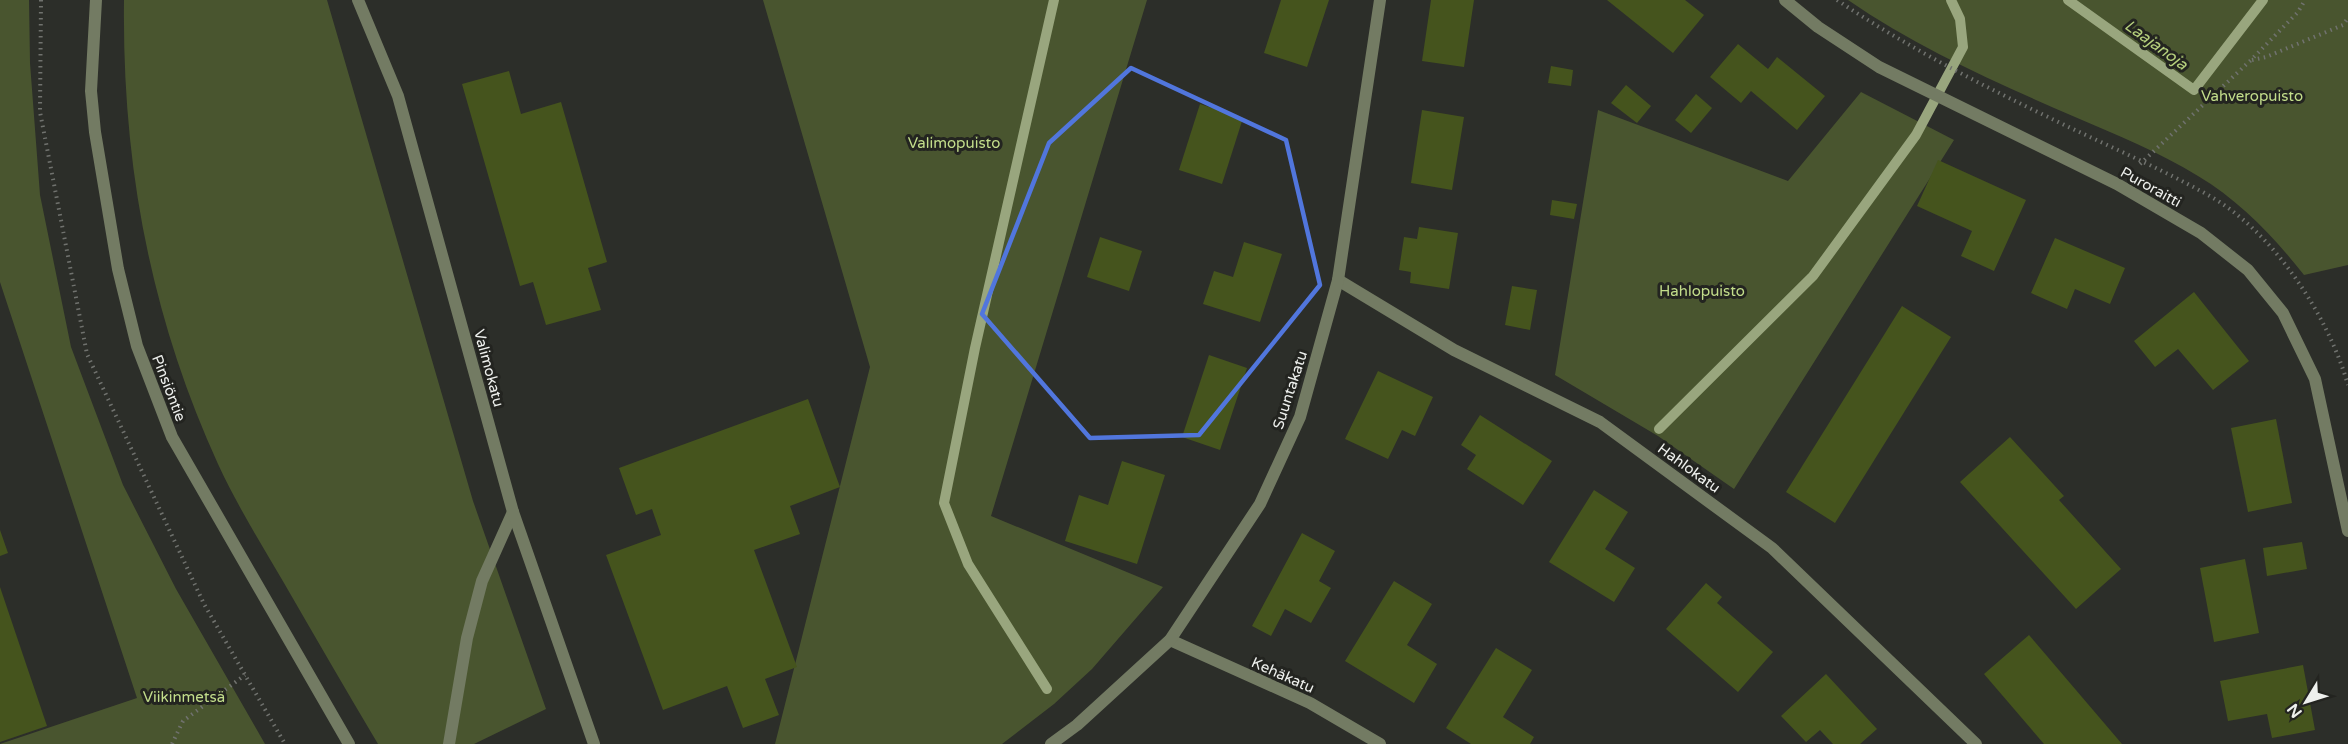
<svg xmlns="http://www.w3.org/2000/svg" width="2348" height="744" viewBox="0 0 2348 744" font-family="'Varela Round',sans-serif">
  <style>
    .green { fill: #49552f }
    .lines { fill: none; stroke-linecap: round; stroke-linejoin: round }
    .stream { stroke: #99a67e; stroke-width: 10 }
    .building { fill: #45541d }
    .path { stroke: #70726e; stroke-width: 4; stroke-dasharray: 1.5 4.5; stroke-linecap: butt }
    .service { stroke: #737b63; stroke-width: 12 }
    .minor { stroke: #737b63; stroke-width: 12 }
    .tertiary { stroke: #737b63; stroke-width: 12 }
    .marked { fill: none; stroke: #5176dd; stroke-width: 4.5; stroke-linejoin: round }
    .labels { text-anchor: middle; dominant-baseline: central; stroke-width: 6; stroke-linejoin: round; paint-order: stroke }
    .park-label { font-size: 15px; fill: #c3de8b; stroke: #232420 }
    .street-label { font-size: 15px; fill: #eef0ed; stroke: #232420 }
    .water-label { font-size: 16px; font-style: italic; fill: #b6d07d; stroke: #232420 }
  </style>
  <rect width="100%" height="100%" fill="#2c2e29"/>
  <g class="green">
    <polygon points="0,0 29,0 30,63 40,195 71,347 123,485 176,589 265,744 0,744 137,698 0,282"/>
    <path d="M124,0h203l146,501 73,208 -72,35h-96c-32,-54 -63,-107 -94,-161 -23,-39 -47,-78 -66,-119 -68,-149 -96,-301 -94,-464z"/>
    <polygon points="763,0 1147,0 991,516 1163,587 1092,669 1054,704 1002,744 775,744 870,367"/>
    <path d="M1848,0h500v265l-44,10c-30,-38 -64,-74 -106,-99 -39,-24 -81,-41 -123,-59 -78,-34 -156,-68 -227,-117z"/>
    <polygon points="1861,92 1954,140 1734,489 1658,436 1555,375 1598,110 1788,181"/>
  </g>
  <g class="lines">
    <g class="stream">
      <polyline points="2068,0 2194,90 2263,0"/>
      <polyline points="1659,429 1813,276 1916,135 1963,47 1960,19 1951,0"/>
      <polyline points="1047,689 968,564 944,503 975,348 1054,0"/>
    </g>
  </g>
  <g class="building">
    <polygon points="1281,0 1329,0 1307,67 1264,53"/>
    <polygon points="1431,0 1474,0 1464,67 1422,61"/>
    <polygon points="1607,0 1685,0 1704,15 1673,53"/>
    <polygon points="1738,44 1768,69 1777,57 1825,96 1797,130 1751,91 1741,103 1710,77"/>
    <polygon points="1551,66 1573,70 1571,86 1548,83"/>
    <polygon points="509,71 521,114 561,102 607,262 588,268 601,310 546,325 533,282 520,286 462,84"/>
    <polygon points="1626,85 1651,106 1637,123 1611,103"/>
    <polygon points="1696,94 1712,108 1691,133 1675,120"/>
    <polygon points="1200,104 1243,118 1222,184 1179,170"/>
    <polygon points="1422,110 1464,117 1452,190 1411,183"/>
    <polygon points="1938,160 2026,200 1994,271 1961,256 1972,231 1917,206"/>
    <polygon points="1552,200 1577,204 1574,219 1550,215"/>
    <polygon points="1419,227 1458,233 1449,289 1410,283 1411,272 1399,270 1404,237 1417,239"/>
    <polygon points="1100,237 1142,251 1129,291 1087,277"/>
    <polygon points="2055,238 2125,268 2110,304 2075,289 2067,309 2031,293"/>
    <polygon points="1244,242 1282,254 1260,322 1203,304 1214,271 1233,277"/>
    <polygon points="1512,286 1537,290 1530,330 1505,325"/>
    <polygon points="2194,292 2249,361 2213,390 2178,349 2155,367 2134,341"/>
    <polygon points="1902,306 1951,337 1835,523 1786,492"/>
    <polygon points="1209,355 1247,368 1220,450 1182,437"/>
    <polygon points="1378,371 1433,397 1415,436 1402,430 1388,459 1345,439"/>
    <polygon points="808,399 840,487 790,506 800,534 754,550 797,667 765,679 779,715 743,728 727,686 663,710 606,555 661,535 652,509 636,515 619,468"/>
    <polygon points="1480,415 1552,461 1523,505 1467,469 1476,455 1461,445"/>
    <polygon points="2276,419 2292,503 2248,512 2231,428"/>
    <polygon points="2010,437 2064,496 2059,500 2121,569 2076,609 1960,482"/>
    <polygon points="1122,461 1165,475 1137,564 1065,541 1079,495 1108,505"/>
    <polygon points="1594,490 1628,512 1605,549 1635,568 1614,602 1549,562"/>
    <polygon points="0,530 8,553 0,556"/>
    <polygon points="1302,533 1335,551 1319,581 1331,588 1311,623 1285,609 1271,636 1252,626"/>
    <polygon points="2302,542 2307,569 2267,576 2263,548"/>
    <polygon points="2245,559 2259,633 2214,642 2200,568"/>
    <polygon points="1394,581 1432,604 1407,645 1437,664 1414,703 1345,661"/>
    <polygon points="1706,583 1722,597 1717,603 1773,652 1738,692 1666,629"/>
    <polygon points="0,587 47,726 0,742"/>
    <polygon points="2029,635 2122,744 2044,744 1984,674"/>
    <polygon points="1496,648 1532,670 1503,717 1534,737 1530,744 1471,744 1446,728"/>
    <polygon points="2303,665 2315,730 2272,738 2267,714 2228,721 2220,681"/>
    <polygon points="1826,674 1877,729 1860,744 1833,744 1820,730 1806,742 1781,716"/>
  </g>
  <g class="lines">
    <g class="path">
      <polyline points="41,0 40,112 87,354 204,604 285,744"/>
      <path d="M1837,0c67,45 138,82 211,117 53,26 108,49 160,78 65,36 120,120 140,190"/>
      <polyline points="2252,60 2266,57 2343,25 2348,18"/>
      <polyline points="2140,164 2251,60 2298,12 2305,0"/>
      <polyline points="172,744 183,721 245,675"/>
    </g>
    <polyline class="service" points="449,744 467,638 482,581 513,512"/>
    <g class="minor">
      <polyline points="358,0 398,96 513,512 594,744"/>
      <polyline points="1785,0 1818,27 1879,67 2117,184 2201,233 2248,270 2283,313 2315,379 2348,531"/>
      <polyline points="1338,280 1454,350 1600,422 1772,548 1976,744"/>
      <polyline points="1170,640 1310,703 1380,744"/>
      <polyline points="1051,744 1077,725 1170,640 1260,504 1300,417 1338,280 1380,0"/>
    </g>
    <polyline class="tertiary" points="96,0 91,91 95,132 118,269 137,346 172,437 349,744"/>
  </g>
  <path class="marked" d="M1131,68l155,72 34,145 -121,150 -109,3 -108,-124 67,-171z"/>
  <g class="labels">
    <g class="park-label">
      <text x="2252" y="96">Vahveropuisto</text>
      <text x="954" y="143">Valimopuisto</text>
      <text x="1702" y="291">Hahlopuisto</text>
      <text x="184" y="697">Viikinmetsä</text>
    </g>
    <g class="street-label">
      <text transform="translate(2151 187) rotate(29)">Puroraitti</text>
      <text transform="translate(489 368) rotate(75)">Valimokatu</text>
      <text transform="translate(169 388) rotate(69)">Pinsiöntie</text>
      <text transform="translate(1290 390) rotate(-72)">Suuntakatu</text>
      <text transform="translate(1689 468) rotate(36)">Hahlokatu</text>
      <text transform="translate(1283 675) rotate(24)">Kehäkatu</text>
    </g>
    <g class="water-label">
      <text transform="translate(2156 45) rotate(36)">Laajanoja</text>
    </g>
  </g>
  <g transform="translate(2306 702) rotate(232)" stroke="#232420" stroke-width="4.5" paint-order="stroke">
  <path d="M0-4.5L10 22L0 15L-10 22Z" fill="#eef0ed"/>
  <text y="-9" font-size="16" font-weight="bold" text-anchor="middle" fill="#eef0ed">N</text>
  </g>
</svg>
